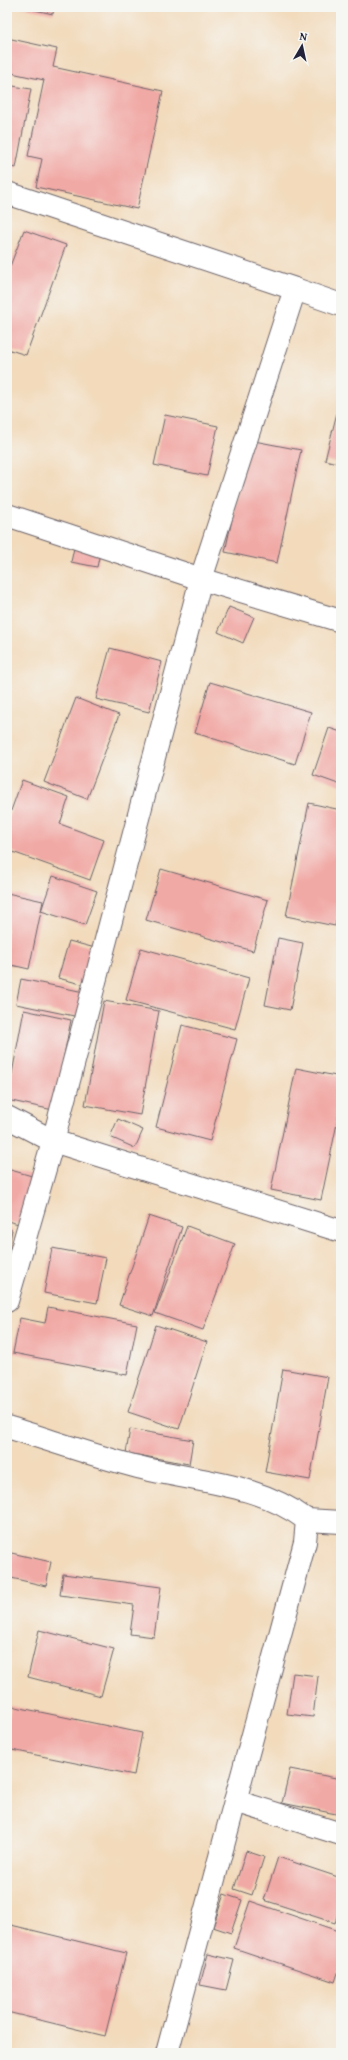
<svg xmlns="http://www.w3.org/2000/svg" width="348" height="2060" viewBox="0 0 348 2060" font-family="'Gentium Book Plus',serif">
  <style>
    .building { fill: #f1a9a5 }
    .lines { fill: none; stroke-linecap: round; stroke-linejoin: round }
    .street-casing { stroke: #6b6268; stroke-width: 24 }
    .street { stroke: #fff; stroke-width: 22 }
  </style>
  <rect width="100%" height="100%" fill="#f6f6f2"/>
  <filter id="ink" filterUnits="userSpaceOnUse"><feTurbulence type="fractalNoise" baseFrequency=".025" numOctaves="2"/><feDisplacementMap in="SourceGraphic" scale="8" xChannelSelector="R" yChannelSelector="G"/><feConvolveMatrix kernelMatrix="1 2 1 2 8 2 1 2 1" color-interpolation-filters="sRGB"/></filter>
  <filter id="wash" filterUnits="userSpaceOnUse"><feTurbulence type="fractalNoise" baseFrequency=".012" numOctaves="4" result="noise"/><feDisplacementMap in="SourceGraphic" scale="16" xChannelSelector="R" yChannelSelector="G"/><feGaussianBlur stdDeviation="0.9" result="paint"/><feColorMatrix in="noise" values="0 0 0 0 0 0 0 0 0 0 0 0 0 0 0 0 0 1.4 0 .05"/><feComposite in="paint" operator="in"/></filter>
  <g filter="url(#wash)">
    <rect width="100%" height="100%" fill="#f2dabb"/>
    <g id="blocks">
      <g class="building">
        <polygon points="21,7 54,7 53,14"/>
        <polygon points="7,38 57,49 53,67 163,91 137,209 36,187 42,159 28,156 44,80 7,72"/>
        <polygon points="7,85 31,89 16,168 7,166"/>
        <polygon points="24,230 66,245 26,355 7,349 7,274"/>
        <polygon points="340,401 341,401 341,464 325,460"/>
        <polygon points="165,415 218,426 207,476 154,465"/>
        <polygon points="249,440 301,450 277,563 225,552"/>
        <polygon points="74,548 100,553 97,567 71,562"/>
        <polygon points="229,607 254,617 243,643 218,632"/>
        <polygon points="110,648 162,662 149,712 96,699"/>
        <polygon points="210,682 311,712 295,764 195,733"/>
        <polygon points="76,698 119,715 87,799 44,782"/>
        <polygon points="329,728 341,732 341,785 313,775"/>
        <polygon points="22,780 69,797 60,824 104,840 90,880 7,850 7,822"/>
        <polygon points="309,803 341,810 341,895 335,926 286,916"/>
        <polygon points="161,869 268,900 253,951 146,920"/>
        <polygon points="53,876 97,891 85,925 41,911 29,969 7,964 7,893 43,901 41,911"/>
        <polygon points="278,938 303,943 290,1010 265,1005"/>
        <polygon points="69,941 99,949 89,986 58,978"/>
        <polygon points="141,948 249,978 235,1029 126,1000"/>
        <polygon points="21,979 84,992 79,1017 16,1004"/>
        <polygon points="104,1001 159,1011 140,1115 85,1105"/>
        <polygon points="24,1010 71,1020 53,1110 7,1100"/>
        <polygon points="182,1025 237,1039 210,1141 156,1127"/>
        <polygon points="296,1068 341,1077 341,1104 321,1200 271,1190"/>
        <polygon points="118,1119 143,1130 135,1148 110,1137"/>
        <polygon points="7,1169 32,1176 19,1224 7,1221"/>
        <polygon points="149,1216 182,1227 153,1316 119,1305"/>
        <polygon points="187,1226 235,1244 203,1330 155,1313"/>
        <polygon points="7,1229 12,1230 8,1252 7,1252"/>
        <polygon points="52,1248 106,1258 97,1303 44,1293"/>
        <polygon points="48,1307 137,1324 127,1375 13,1353 20,1318 45,1323"/>
        <polygon points="156,1325 207,1342 179,1429 128,1412"/>
        <polygon points="283,1369 328,1377 310,1480 265,1472"/>
        <polygon points="130,1429 193,1440 189,1464 126,1453"/>
        <polygon points="7,1552 51,1562 46,1586 7,1577"/>
        <polygon points="63,1574 161,1587 154,1637 130,1634 134,1605 60,1595"/>
        <polygon points="39,1630 114,1649 101,1696 28,1677"/>
        <polygon points="293,1673 318,1676 313,1717 287,1714"/>
        <polygon points="11,1706 142,1733 134,1775 7,1749 7,1727"/>
        <polygon points="290,1769 341,1779 341,1815 282,1803"/>
        <polygon points="246,1851 264,1857 252,1895 234,1889"/>
        <polygon points="278,1857 341,1878 341,1905 335,1923 264,1900"/>
        <polygon points="224,1894 242,1900 231,1933 213,1927"/>
        <polygon points="250,1901 341,1932 341,1964 335,1982 234,1948"/>
        <polygon points="7,1924 126,1953 105,2036 7,2012"/>
        <polygon points="208,1954 234,1960 226,1990 200,1985"/>
      </g>
    </g>
  </g>
  <g filter="url(#ink)">
    <use href="#blocks" fill-opacity="0" stroke="#6b6268" stroke-width="1"/>
    <g class="lines">
      <g class="street-casing">
        <g id="street">
          <polyline points="7,193 295,289 201,579 53,1141 7,1301"/>
          <polyline points="295,289 341,305"/>
          <polyline points="7,515 201,579 341,621"/>
          <polyline points="7,1117 53,1141 341,1231"/>
          <path d="M7,1427c43,13 87,29 131,40 59,15 118,15 169,53l-2,22 -138,511"/>
          <polyline points="307,1520 341,1522"/>
          <polyline points="235,1801 341,1834"/>
        </g>
      </g>
      <use href="#street" class="street"/>
    </g>
  </g>
  <rect width="348" height="2060" fill="none" stroke="#f6f6f2" stroke-width="24"/>
  <g transform="translate(302 46) rotate(9)" stroke="#f6f6f2" stroke-width="3" paint-order="stroke">
  <path d="M0-3L7 15L0 10L-7 15Z" fill="#22223b"/>
  <text y="-6" font-size="11" font-weight="bold" text-anchor="middle" fill="#22223b">N</text>
  </g>
</svg>
